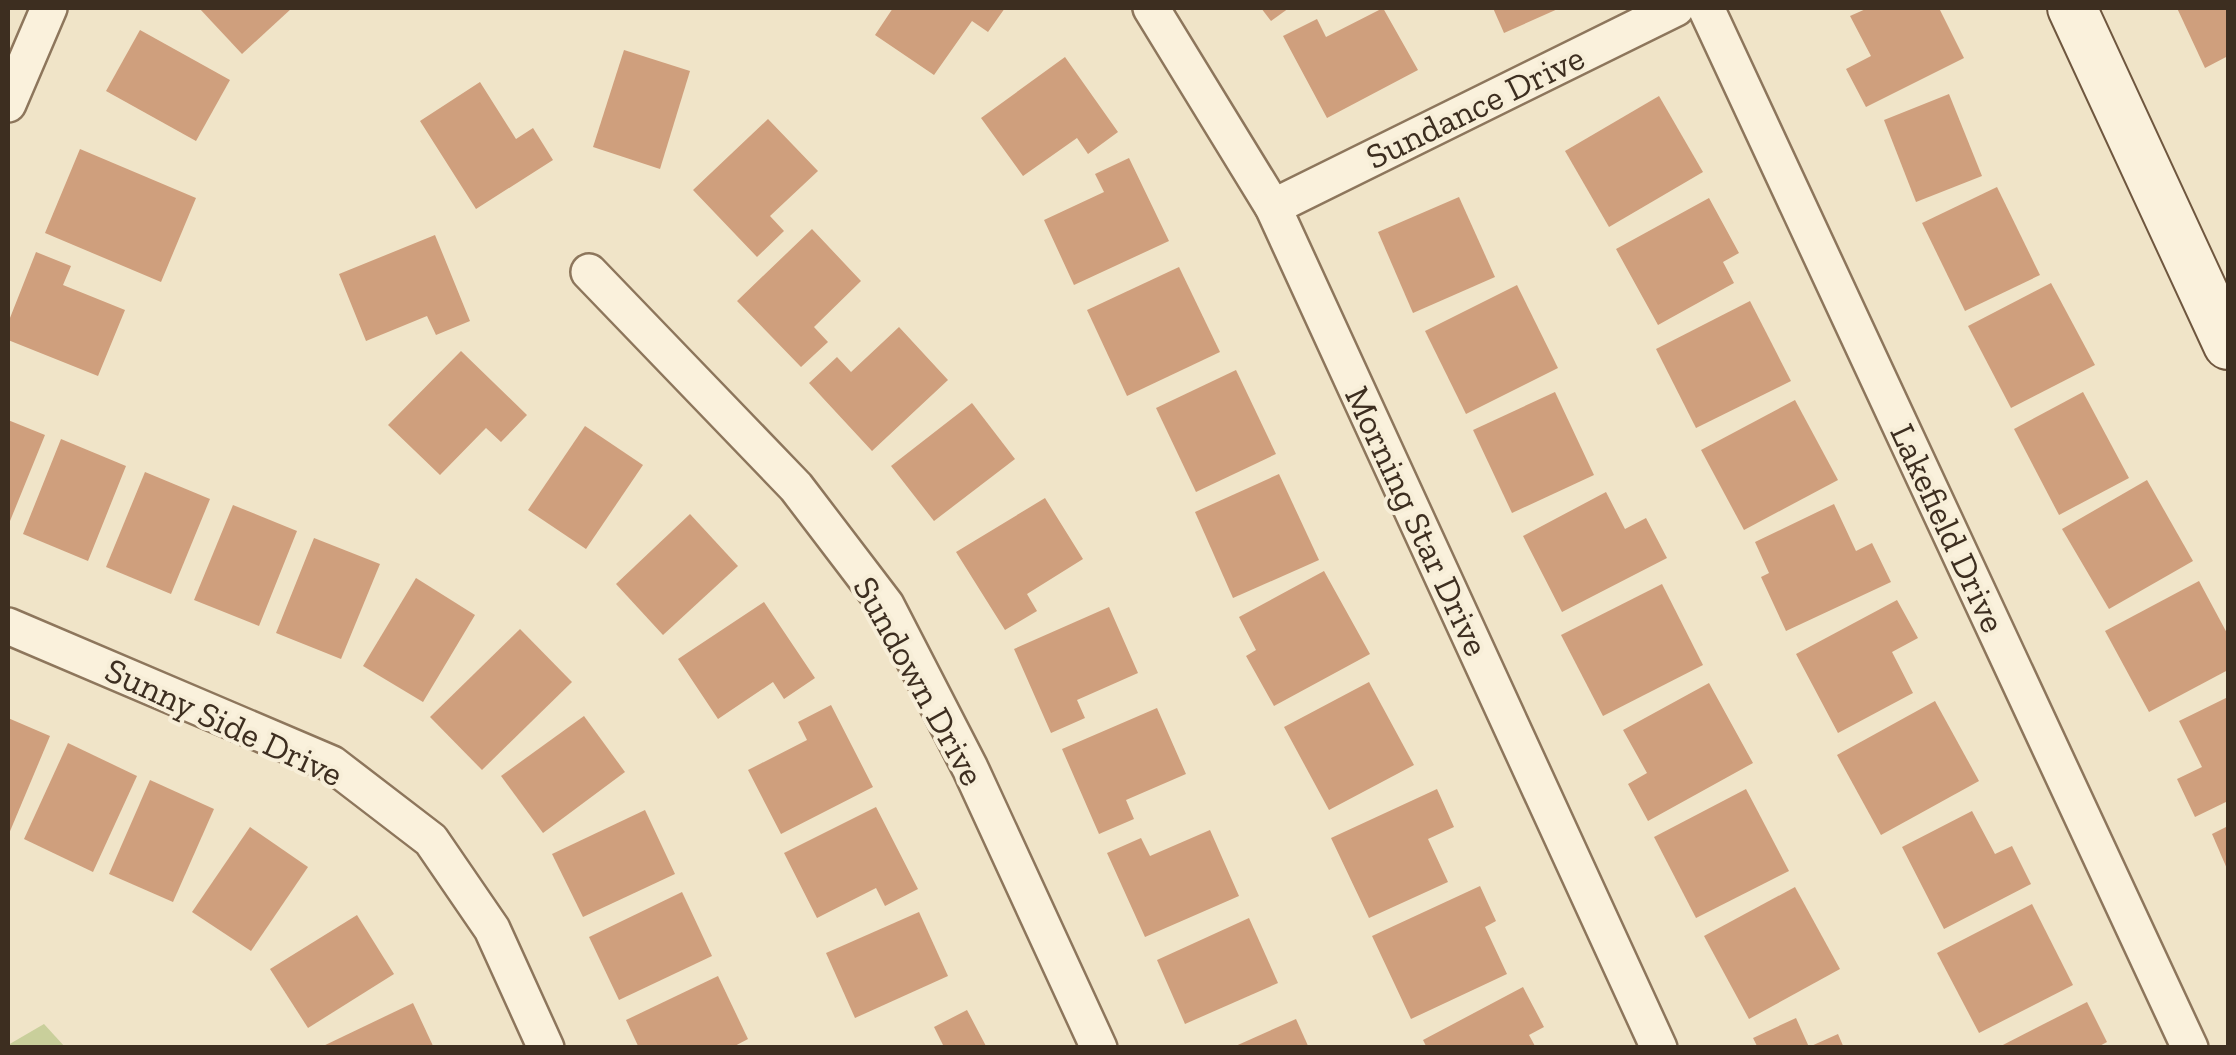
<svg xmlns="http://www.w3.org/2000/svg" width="2236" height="1055" viewBox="0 0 2236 1055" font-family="'Zilla Slab',serif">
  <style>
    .green { fill: #c9cf9b }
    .building { fill: #cf9f7d }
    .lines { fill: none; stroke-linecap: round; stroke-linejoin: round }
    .street-casing { stroke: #8d765c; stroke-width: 40 }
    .secondary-casing { stroke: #6f573f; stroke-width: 52 }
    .street { stroke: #faf1dc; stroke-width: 35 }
    .secondary { stroke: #faf1dc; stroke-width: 48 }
    .labels { text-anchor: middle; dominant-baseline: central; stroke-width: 8; stroke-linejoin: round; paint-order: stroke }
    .street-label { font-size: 35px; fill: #3d2e20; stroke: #f7eed8 }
  </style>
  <rect width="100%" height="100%" fill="#f0e4c8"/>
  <polygon class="green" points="44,1024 65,1047 8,1047 8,1045"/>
  <g class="building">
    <polygon points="199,8 292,8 242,54"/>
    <polygon points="893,8 1005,8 988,32 972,21 934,75 875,35"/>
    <polygon points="1261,8 1289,8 1271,21"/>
    <polygon points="1383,8 1418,70 1327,118 1283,36 1317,19 1326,37"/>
    <polygon points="1493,8 1560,8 1504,33"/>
    <polygon points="1868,8 1939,8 1964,58 1866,107 1846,69 1871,56 1850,16"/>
    <polygon points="2177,8 2228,8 2228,56 2205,68"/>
    <polygon points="140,30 230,80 196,141 106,91"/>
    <polygon points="624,50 690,71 660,169 593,147"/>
    <polygon points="1065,57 1118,132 1088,154 1077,138 1023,176 981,118"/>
    <polygon points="480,82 516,139 533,128 553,160 476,209 420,121"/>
    <polygon points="1949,94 1982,176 1916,202 1884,120"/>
    <polygon points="1659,96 1703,172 1609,227 1565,151"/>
    <polygon points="768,119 818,171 770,216 784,231 757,257 693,190"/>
    <polygon points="80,149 196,198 161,282 45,233"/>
    <polygon points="1129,158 1169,241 1074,285 1044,220 1104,192 1095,174"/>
    <polygon points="1997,187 2040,275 1965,311 1922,223"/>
    <polygon points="1459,197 1495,277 1413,313 1378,232"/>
    <polygon points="1709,198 1739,253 1723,262 1734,283 1658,325 1616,249"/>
    <polygon points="812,229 861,281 814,327 828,342 801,367 737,301"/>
    <polygon points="435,235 470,321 436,335 427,316 366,341 339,274"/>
    <polygon points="36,252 71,266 63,285 125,310 98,376 8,340 8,323"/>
    <polygon points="1179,267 1220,352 1127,396 1087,310"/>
    <polygon points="2051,283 2095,365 2011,408 1968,326"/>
    <polygon points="1517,285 1558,368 1466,414 1425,331"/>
    <polygon points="1750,301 1791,381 1696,428 1656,349"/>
    <polygon points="899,327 948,380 872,451 809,383 837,357 851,372"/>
    <polygon points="461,351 527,415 501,442 486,428 440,475 388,425"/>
    <polygon points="1236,370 1276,454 1196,492 1156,408"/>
    <polygon points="1555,392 1594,475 1512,513 1473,430"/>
    <polygon points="2083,392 2129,478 2059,515 2014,429"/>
    <polygon points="1795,400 1838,480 1744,530 1701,450"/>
    <polygon points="972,403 1015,459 934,521 891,466"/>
    <polygon points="8,420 45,435 8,526"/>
    <polygon points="585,426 643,465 586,549 528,510"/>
    <polygon points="61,439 126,466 88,561 23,534"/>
    <polygon points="145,472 210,499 171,594 106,567"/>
    <polygon points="1279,474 1319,560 1233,598 1195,512"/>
    <polygon points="2147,480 2193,561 2109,609 2062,529"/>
    <polygon points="1606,492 1625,529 1646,518 1667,558 1562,612 1523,536"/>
    <polygon points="1045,498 1083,559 1027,594 1037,611 1005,630 956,552"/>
    <polygon points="1834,504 1856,551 1872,543 1891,582 1786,631 1761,577 1769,573 1755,542"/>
    <polygon points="233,505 297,531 259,626 194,600"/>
    <polygon points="690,514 738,566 663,635 616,584"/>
    <polygon points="314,538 380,564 341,659 276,633"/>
    <polygon points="1324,571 1370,654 1274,706 1246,656 1256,650 1239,617"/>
    <polygon points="416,578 475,615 423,702 363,666"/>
    <polygon points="2199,581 2228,635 2228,670 2149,712 2105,631"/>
    <polygon points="1662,584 1703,665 1603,716 1561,635"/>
    <polygon points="1897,600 1918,638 1892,652 1913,693 1838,733 1796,654"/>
    <polygon points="764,602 815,678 784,699 773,682 718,719 678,659"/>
    <polygon points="1109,607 1138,673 1077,700 1085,718 1051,733 1014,649"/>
    <polygon points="520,629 572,682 482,770 430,717"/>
    <polygon points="1369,682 1414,765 1329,810 1284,727"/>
    <polygon points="1709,683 1753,763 1648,821 1628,784 1647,773 1623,730"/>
    <polygon points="2228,697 2228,801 2195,817 2177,779 2202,767 2179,721"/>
    <polygon points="1935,701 1979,781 1881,835 1837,755"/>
    <polygon points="831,705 873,787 781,834 748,770 807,740 798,722"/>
    <polygon points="1157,708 1186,774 1126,800 1134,819 1099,834 1062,749"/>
    <polygon points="584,716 625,772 543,833 501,776"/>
    <polygon points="8,718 50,736 8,836"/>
    <polygon points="68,743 137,776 93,872 24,839"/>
    <polygon points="150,780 214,809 173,902 109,874"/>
    <polygon points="1437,789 1454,827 1428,839 1448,882 1369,918 1331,838"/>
    <polygon points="1746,789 1789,871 1696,918 1654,837"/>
    <polygon points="876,807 918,889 885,906 876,888 817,918 784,853"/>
    <polygon points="645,810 675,874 583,917 552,854"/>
    <polygon points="1972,811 1995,854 2012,846 2031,884 1944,929 1902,847"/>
    <polygon points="2228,826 2228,871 2212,834"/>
    <polygon points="250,827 308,867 251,951 192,912"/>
    <polygon points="1210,830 1239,896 1145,937 1107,853 1141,838 1150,856"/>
    <polygon points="1480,886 1496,921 1485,927 1507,974 1411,1019 1372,936"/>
    <polygon points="1795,887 1840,969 1749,1019 1704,936"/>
    <polygon points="682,892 712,956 619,1000 589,937"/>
    <polygon points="2032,904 2073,985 1979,1033 1937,953"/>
    <polygon points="919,912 948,976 855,1018 826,953"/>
    <polygon points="357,915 394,974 308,1028 270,969"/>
    <polygon points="1249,918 1278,983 1185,1024 1157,960"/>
    <polygon points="718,976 748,1039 731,1048 639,1048 626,1020"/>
    <polygon points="1523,987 1544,1027 1529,1035 1536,1048 1427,1048 1423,1040"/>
    <polygon points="2087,1002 2107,1042 2096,1048 1997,1048"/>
    <polygon points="413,1003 434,1048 319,1048"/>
    <polygon points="967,1010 987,1048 938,1048 943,1045 934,1027"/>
    <polygon points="1796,1018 1809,1047 1838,1034 1844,1048 1758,1048 1753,1038"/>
    <polygon points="1296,1019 1309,1048 1231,1048"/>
  </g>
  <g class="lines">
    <g class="street-casing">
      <g id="street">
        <polyline points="1151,8 1273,207 1659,1048"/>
        <polyline points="1706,8 2190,1048"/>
        <polyline points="8,104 49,8"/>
        <polyline points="1273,207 1676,8"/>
        <polyline points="589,272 796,487 886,605 970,768 1099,1048"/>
        <polyline points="8,626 332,764 431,840 492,929 546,1048"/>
      </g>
    </g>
    <g class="secondary-casing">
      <polyline id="secondary" points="2072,8 2228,345"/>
    </g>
    <use href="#street" class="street"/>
    <use href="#secondary" class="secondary"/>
  </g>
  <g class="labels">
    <g class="street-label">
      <text transform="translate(1475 107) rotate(-26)">Sundance Drive</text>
      <text transform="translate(1417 521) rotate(65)">Morning Star Drive</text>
      <text transform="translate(1948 528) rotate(65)">Lakefield Drive</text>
      <text transform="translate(919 681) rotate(61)">Sundown Drive</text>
      <text transform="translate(224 722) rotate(25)">Sunny Side Drive</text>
    </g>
  </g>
  <rect width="2236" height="1055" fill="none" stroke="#3d2e20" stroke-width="20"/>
</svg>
